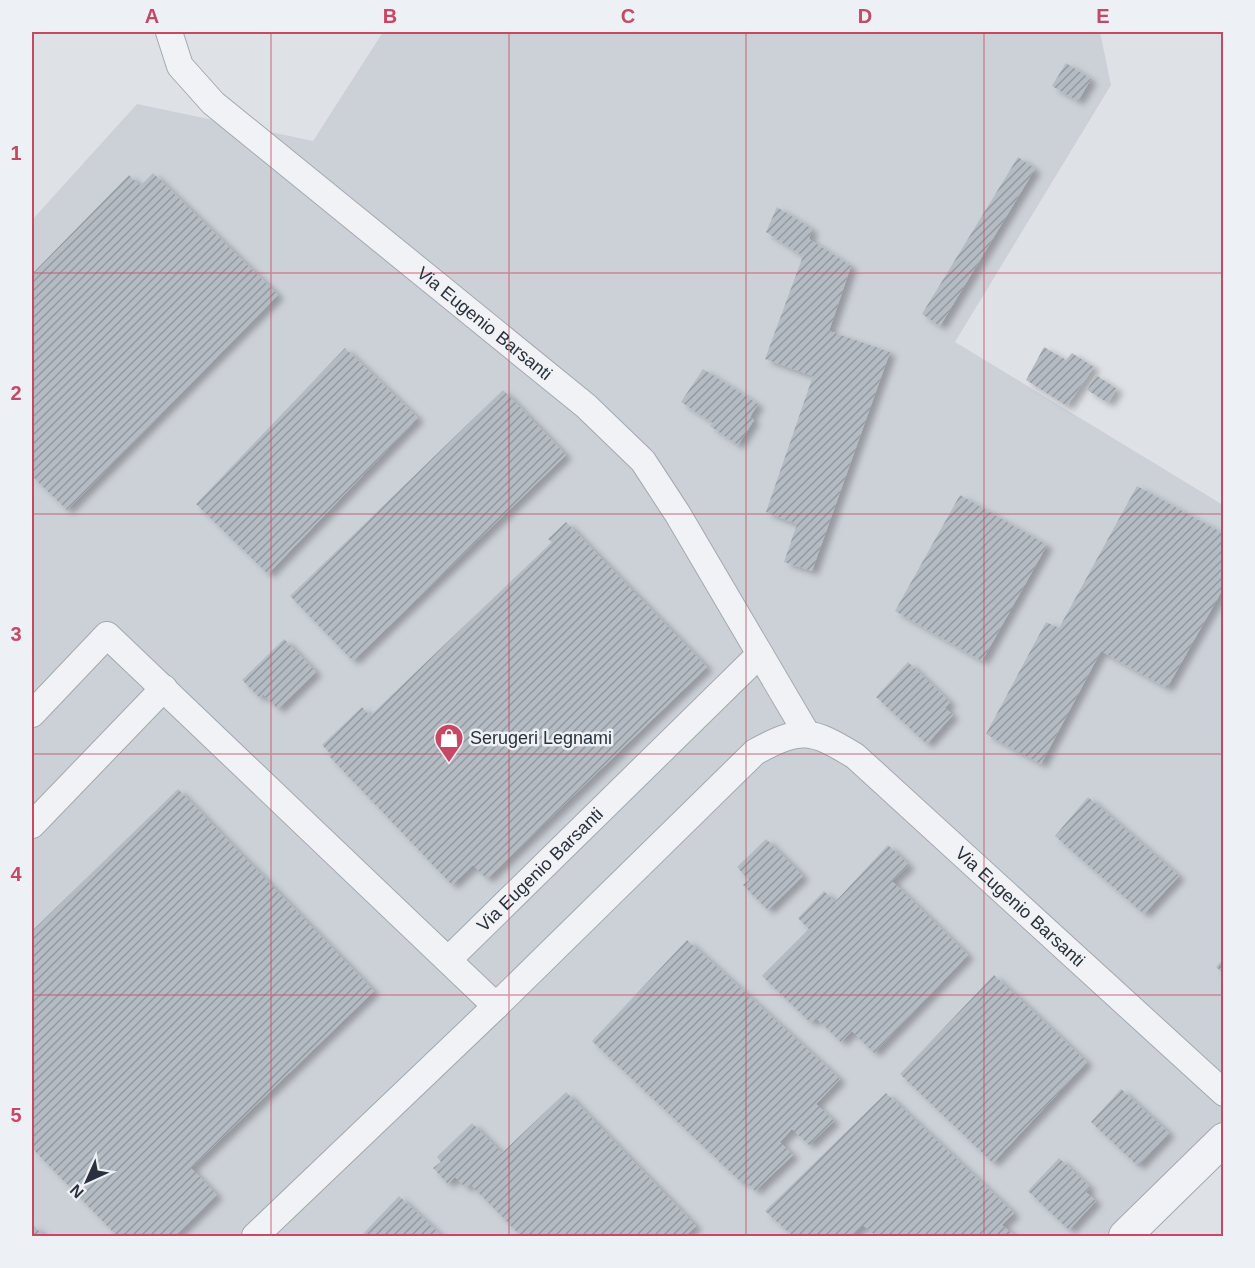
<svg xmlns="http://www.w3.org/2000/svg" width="1255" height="1268" viewBox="0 0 1255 1268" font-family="Helvetica,sans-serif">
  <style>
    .built { fill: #ccd1d8 }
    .building { fill: url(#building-hatch); filter: url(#shadow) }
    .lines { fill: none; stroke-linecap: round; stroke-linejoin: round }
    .minor-casing { stroke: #a4a9b0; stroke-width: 28 }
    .tertiary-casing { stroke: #a4a9b0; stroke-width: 34 }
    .minor { stroke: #f0f2f5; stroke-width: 26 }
    .tertiary { stroke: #f0f2f5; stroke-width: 32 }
    .grid { fill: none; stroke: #c64865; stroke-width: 1.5; stroke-opacity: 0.55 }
    .labels { text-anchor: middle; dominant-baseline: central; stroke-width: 5; stroke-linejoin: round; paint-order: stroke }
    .street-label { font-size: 18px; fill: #28313c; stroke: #edf0f4 }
    .poi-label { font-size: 18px; fill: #28313c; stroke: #edf0f4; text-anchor: start }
    .neatline { fill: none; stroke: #c64865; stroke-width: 2 }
    .grid-label { font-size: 20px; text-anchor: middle; font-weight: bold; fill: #c64865 }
  </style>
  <defs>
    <pattern id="building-hatch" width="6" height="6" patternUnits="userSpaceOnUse" patternTransform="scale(1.5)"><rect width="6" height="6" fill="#b5bbc3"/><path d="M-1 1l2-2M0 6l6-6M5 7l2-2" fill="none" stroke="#9399a0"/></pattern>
    <filter id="shadow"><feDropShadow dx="6" dy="4" stdDeviation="3" flood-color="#0004"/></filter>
  </defs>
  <rect width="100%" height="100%" fill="#dee2e6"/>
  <polygon class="built" points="383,32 1100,32 1111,85 955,342 1223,505 1223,1129 1118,1236 32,1236 32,220 137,104 313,141"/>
  <g class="building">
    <polygon points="1066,63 1091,79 1078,101 1052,86"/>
    <polygon points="1018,157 1035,169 940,326 922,314"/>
    <polygon points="153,173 278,295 67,510 32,476 32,274 129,175 140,186"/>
    <polygon points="777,207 812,229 809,239 851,266 829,331 890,352 812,571 784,562 797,524 766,512 813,376 765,359 803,256 766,232"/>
    <polygon points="1044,347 1066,360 1072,353 1094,367 1067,406 1026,380"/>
    <polygon points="345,348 418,418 268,574 196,504"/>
    <polygon points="703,369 758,404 750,417 754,420 738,445 710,426 713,423 681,402"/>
    <polygon points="1096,375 1117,389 1108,403 1087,390"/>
    <polygon points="503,390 566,455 353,661 290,596"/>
    <polygon points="1137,486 1224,534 1224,587 1167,688 1101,651 1041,764 986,734 1046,622 1059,628"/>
    <polygon points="960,495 1047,545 982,661 895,611"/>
    <polygon points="566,522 707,667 487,879 473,865 452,885 329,756 331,754 322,745 362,707 370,716 552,542 548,539"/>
    <polygon points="284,639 316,672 278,709 263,694 260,698 242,680"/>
    <polygon points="908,662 950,702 945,708 953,715 927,744 876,697"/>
    <polygon points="178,789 374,991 191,1168 217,1195 175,1236 130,1236 126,1232 117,1236 32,1148 32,931"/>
    <polygon points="1088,797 1179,876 1144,914 1055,836"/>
    <polygon points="766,839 803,876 768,910 743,885 749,880 737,867"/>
    <polygon points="888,845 909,865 892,881 968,955 874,1053 852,1031 841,1042 816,1018 811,1023 762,976 809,929 798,918 824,891 835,902"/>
    <polygon points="687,940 840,1079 816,1104 834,1121 809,1145 792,1129 780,1142 793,1155 755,1191 745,1180 742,1183 592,1041"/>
    <polygon points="1224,958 1224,974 1216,967"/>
    <polygon points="994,975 1087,1062 993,1163 900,1074"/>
    <polygon points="1121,1089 1169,1133 1138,1166 1091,1122"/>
    <polygon points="566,1092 696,1226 685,1236 521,1236 470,1184 466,1188 455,1177 448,1184 433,1168 441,1162 437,1157 472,1123 502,1153"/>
    <polygon points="886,1093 1014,1213 1002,1225 1015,1236 876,1236 863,1225 852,1236 793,1236 765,1211"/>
    <polygon points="1059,1158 1090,1187 1086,1192 1096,1201 1069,1230 1028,1191"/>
    <polygon points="399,1196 442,1236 361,1236"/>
    <polygon points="32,1224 44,1236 32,1236"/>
  </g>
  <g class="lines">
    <g class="minor-casing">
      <g id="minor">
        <path id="s1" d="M169,32l11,34 33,37 373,303 57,55 34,52 130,221"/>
        <polyline points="32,714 107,635 496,1006"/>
        <polyline points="32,825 164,688"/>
        <path id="s2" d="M448,960l312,-306"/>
        <path id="s3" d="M255,1236l241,-230 259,-254c46,-25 56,-23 100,4l369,337"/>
      </g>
    </g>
    <g class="tertiary-casing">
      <polyline id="tertiary" points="1125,1236 1224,1139"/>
    </g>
    <use href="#minor" class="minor"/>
    <use href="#tertiary" class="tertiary"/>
  </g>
  <path class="grid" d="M271,32v1204M509,32v1204M746,32v1204M984,32v1204M32,273h1192M32,514h1192M32,754h1192M32,995h1192"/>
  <defs>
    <g id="shop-pin" transform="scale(1.5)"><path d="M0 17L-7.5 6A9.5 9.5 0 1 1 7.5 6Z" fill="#c64865" stroke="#edf0f4"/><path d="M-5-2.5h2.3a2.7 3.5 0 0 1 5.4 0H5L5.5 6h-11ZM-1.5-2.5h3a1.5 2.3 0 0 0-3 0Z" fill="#fff"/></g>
  </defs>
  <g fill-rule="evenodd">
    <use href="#shop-pin" x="449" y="738"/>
  </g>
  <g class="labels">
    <g class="street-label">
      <text stroke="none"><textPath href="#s1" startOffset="435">Via Eugenio Barsanti</textPath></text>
      <text stroke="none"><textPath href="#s2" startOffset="129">Via Eugenio Barsanti</textPath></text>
      <text stroke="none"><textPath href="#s3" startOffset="1028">Via Eugenio Barsanti</textPath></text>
    </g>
    <g class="poi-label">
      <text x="470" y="738">Serugeri Legnami</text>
    </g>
  </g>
  <rect width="1255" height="1268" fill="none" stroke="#edf0f4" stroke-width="66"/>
  <g transform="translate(87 1181) rotate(225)" stroke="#edf0f4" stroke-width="4.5" paint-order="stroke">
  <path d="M0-4.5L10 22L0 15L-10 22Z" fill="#28313c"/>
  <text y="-9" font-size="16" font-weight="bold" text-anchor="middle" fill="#28313c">N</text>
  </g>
  <rect x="33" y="33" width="1189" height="1202" class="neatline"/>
  <g class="grid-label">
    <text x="152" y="23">A</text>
    <text x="390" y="23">B</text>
    <text x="628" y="23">C</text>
    <text x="865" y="23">D</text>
    <text x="1103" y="23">E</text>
    <text x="16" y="160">1</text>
    <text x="16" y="400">2</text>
    <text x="16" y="641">3</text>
    <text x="16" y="881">4</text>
    <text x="16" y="1122">5</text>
  </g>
</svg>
